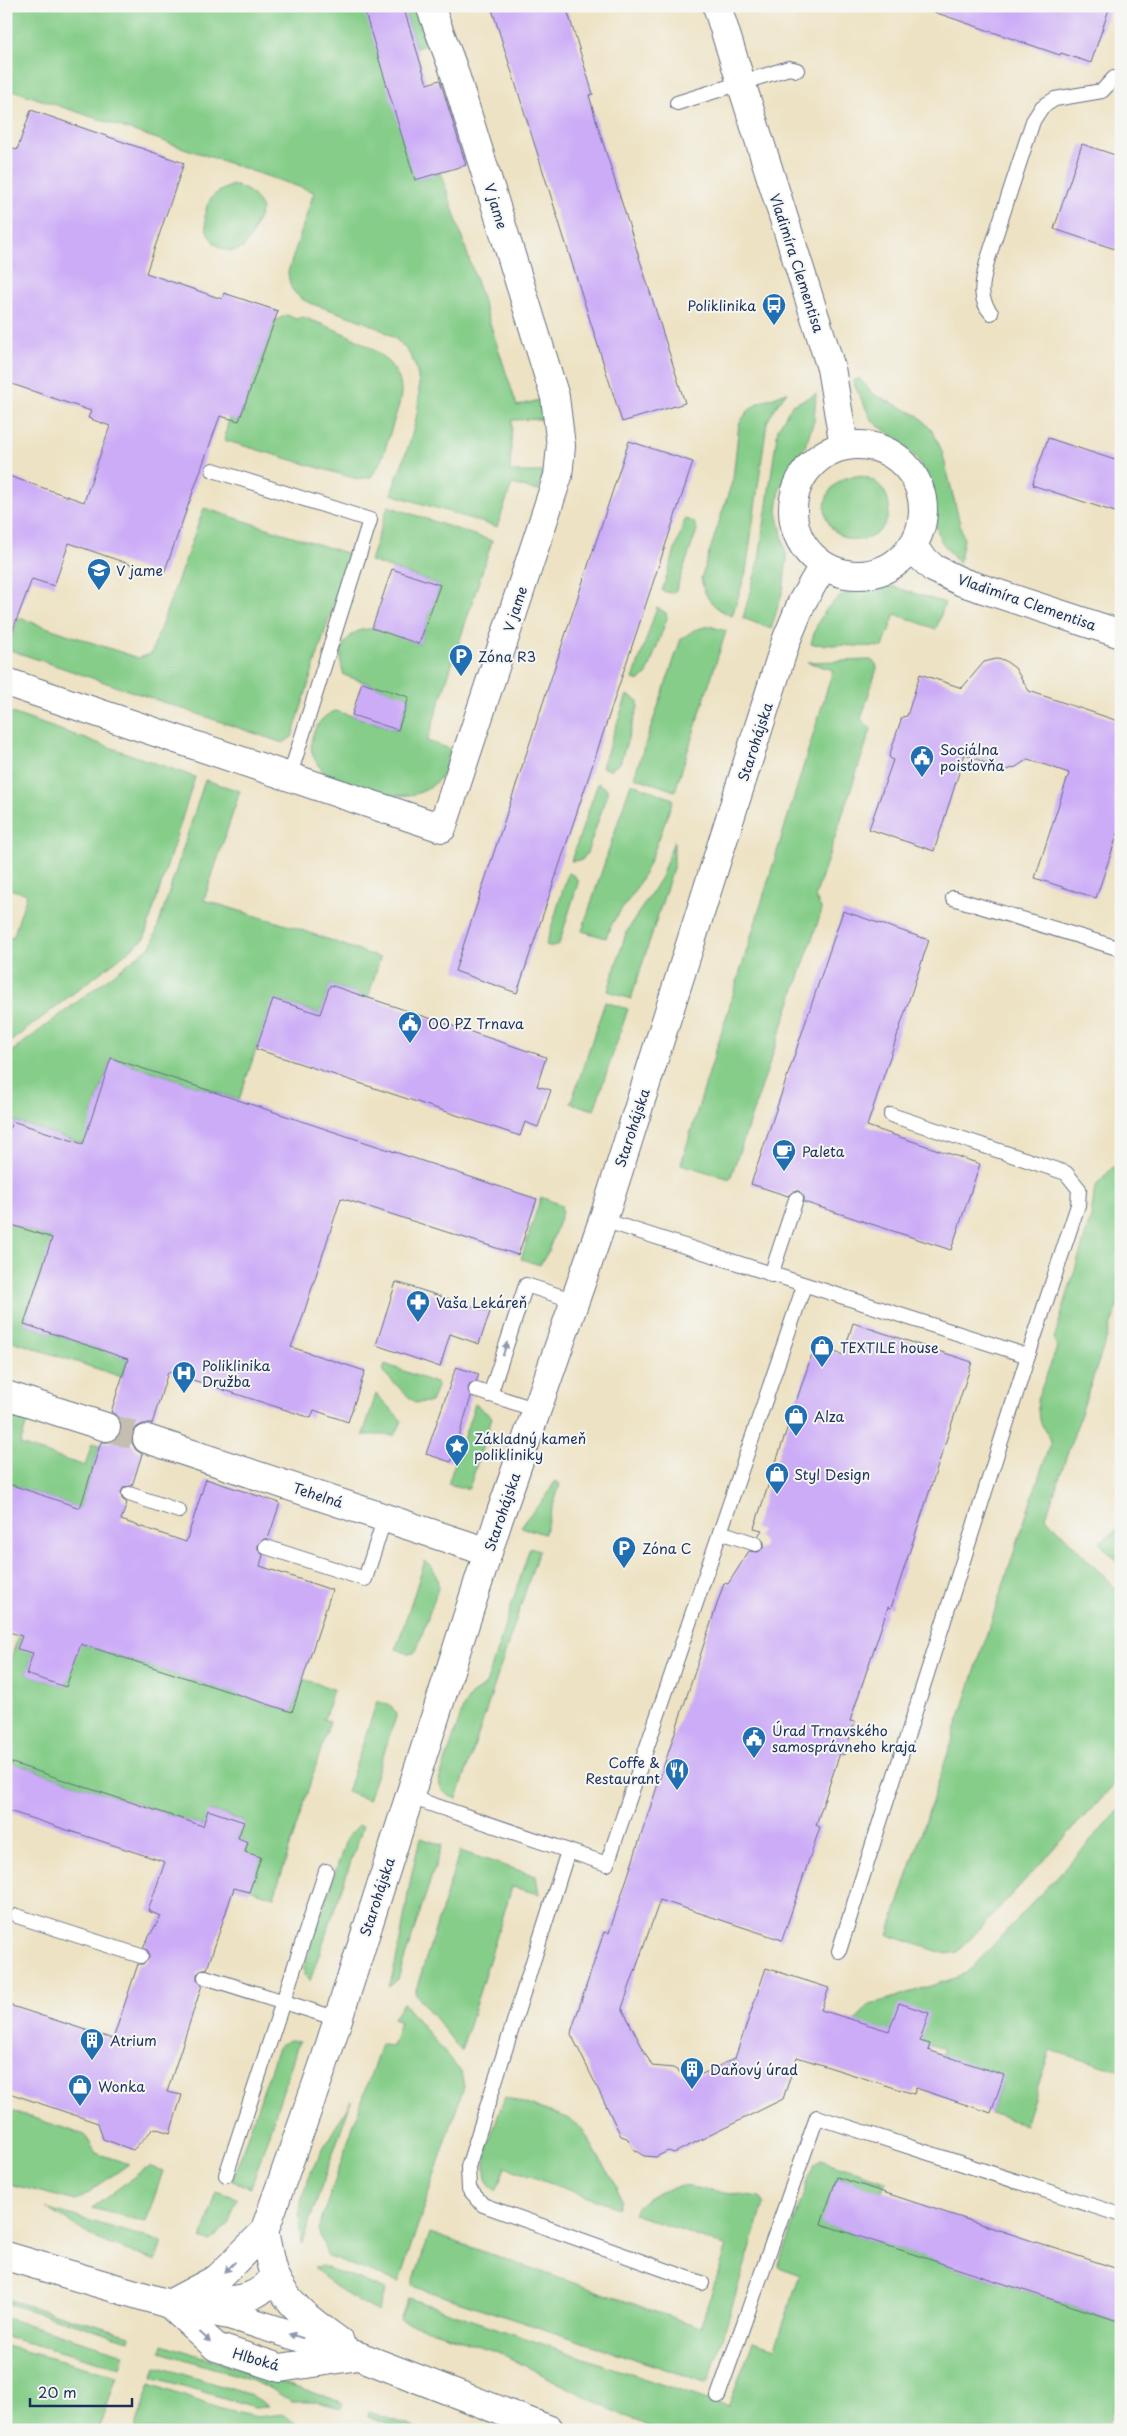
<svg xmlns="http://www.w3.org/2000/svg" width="1127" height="2436" viewBox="0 0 1127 2436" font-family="'Playpen Sans',sans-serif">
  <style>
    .green { fill: #85cd89; stroke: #507e74 }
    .building { fill: #ccacf7 }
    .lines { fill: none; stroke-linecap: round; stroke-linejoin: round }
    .minor-tunnel { stroke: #c3beaf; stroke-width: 28; stroke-dasharray: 28 14; stroke-linecap: butt }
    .service-casing { stroke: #646e81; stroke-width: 16 }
    .minor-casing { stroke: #646e81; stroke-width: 30 }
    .tertiary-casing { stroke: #646e81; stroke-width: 30 }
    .service { stroke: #fff; stroke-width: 14 }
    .minor { stroke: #fff; stroke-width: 28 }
    .tertiary { stroke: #fff; stroke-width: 28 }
    .oneway { fill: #8d97ae }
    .labels { text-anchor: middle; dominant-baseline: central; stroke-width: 4; stroke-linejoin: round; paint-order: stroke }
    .street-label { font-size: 14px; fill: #1b2f5e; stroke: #f6f6f2 }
    .poi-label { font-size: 14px; fill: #1b2f5e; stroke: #f6f6f2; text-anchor: start }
  </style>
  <rect width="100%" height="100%" fill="#f6f6f2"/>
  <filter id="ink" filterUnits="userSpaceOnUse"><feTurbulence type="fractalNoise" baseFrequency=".02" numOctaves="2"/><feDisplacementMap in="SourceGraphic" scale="10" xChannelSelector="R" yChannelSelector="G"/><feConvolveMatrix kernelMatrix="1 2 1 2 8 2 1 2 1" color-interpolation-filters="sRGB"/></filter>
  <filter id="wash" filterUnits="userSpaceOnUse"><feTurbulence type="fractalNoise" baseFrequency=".0096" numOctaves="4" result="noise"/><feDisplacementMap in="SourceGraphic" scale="20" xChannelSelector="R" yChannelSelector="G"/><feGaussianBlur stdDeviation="1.12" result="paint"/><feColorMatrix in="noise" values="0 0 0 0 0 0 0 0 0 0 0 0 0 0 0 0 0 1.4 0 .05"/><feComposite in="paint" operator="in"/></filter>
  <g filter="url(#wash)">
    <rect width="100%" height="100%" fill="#ede2c3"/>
    <g class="green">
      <path d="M6,6h370l40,174 24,-7 2,3 75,230 22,-6 5,19 -32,1 -2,52h33l-5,19 -26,-7 -15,43 -106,-33c11,-32 28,-68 28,-102 1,-58 -50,-68 -94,-84 -10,-3 -22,-6 -30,-15 -5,-5 -6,-13 -7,-21l26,-80 -308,-104z"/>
      <polygon points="403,6 416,6 428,44 416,48"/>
      <path d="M232,185c15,3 23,9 30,24l-11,28 -8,11c-3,1 -8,3 -11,3 -27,-1 -35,-40 -18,-56 5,-4 13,-7 18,-10z"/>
      <path d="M287,315l9,4 7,-2c30,12 100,34 98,76 -1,12 -6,23 -9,34 -6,17 -9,36 -21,50l-14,2 -133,-39 5,-22 10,2 35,-99z"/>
      <polygon points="859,378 873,394 919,416 933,432 942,451 964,540 959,564 941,541 935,523 934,501 929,480 918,460 903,444 872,421 853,382"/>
      <path d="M787,392l-10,13 -10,17 -21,150 -14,44c-20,-9 -27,-17 -31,-38l32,-99 6,-55 8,-12 11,-9z"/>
      <polygon points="816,394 814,421 805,446 780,487 777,511 787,559 783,590 771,629 743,618 759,560 778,428 792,405"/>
      <circle cx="857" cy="508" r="32"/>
      <path d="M388,506l104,35 -65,200 24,8c-3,9 -5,22 -11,29 -30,36 -80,7 -116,-5 -4,-6 -10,-13 -12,-21 -4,-17 8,-37 24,-41l62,19 11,-32 -65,-23c-4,-13 -6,-25 4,-36 17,-22 50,-2 71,5l21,-59 -70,-24z"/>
      <polygon points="204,508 349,554 292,737 283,743 7,649 19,618 138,658 151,654"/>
      <polygon points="685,519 694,522 697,530 676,590 672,593 662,591"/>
      <path d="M867,583l24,3 54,17 -9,26 -41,-15 -12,33 -72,-3c9,-36 23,-47 56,-61z"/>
      <polygon points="657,607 666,613 667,618 647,674 640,681 633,679"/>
      <polygon points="709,626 726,631 675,791 634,777 681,639 694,630"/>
      <polygon points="871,660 876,664 877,668 861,719 871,729 815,897 822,910 730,1179 681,1164 833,670 807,662"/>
      <polygon points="627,695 638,701 638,707 620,763 610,770 602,767"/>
      <polygon points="6,711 195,777 144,939 6,1045 6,936 13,938 27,894 6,888"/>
      <polygon points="205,780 240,791 204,900 293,927 380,958 368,998 330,985 320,1014 273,999 239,1100 111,1058 92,1116 162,1139 153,1166 13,1121 6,1139 6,1056 152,945"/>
      <polygon points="598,783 607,789 607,795 587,853 582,860 571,861"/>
      <path d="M631,783l42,16c-10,29 -20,59 -35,86 -10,19 -26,32 -32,53l-24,-7z"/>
      <polygon points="674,841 674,865 631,999 608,991 626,933 661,877"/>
      <polygon points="568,873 575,876 578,883 559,944 553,947 546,945"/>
      <polygon points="605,1002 628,1009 594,1110 571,1103"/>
      <polygon points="1113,1167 1121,1169 1121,1295 1046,1517 1121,1594 1121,1777 958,1952 946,1954 888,1935 1051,1440 1039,1420 1037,1400 1057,1347 1054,1339 1091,1217 1095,1187"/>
      <polygon points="541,1197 561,1205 562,1212 548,1252 540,1265 521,1259"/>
      <polygon points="6,1223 122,1261 113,1288 43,1265 24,1324 128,1359 122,1377 6,1339"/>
      <polygon points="385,1364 438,1384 431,1402 415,1403 383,1372"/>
      <polygon points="376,1394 402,1421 395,1435 363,1435"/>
      <polygon points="475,1404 492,1417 469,1489 448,1484"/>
      <polygon points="6,1415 27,1422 20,1445 85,1466 92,1443 100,1445 80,1508 6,1483"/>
      <polygon points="555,1481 560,1484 544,1534 521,1527 526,1519 546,1497"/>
      <polygon points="1118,1529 1121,1531 1121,1564 1099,1543"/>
      <path d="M530,1547l9,3 -82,249c-11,-4 -16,-7 -18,-18l25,-76 7,-10 15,-10z"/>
      <path d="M425,1561c10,8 13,14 13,27l-21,61 -3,4 -5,1 -13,-5z"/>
      <polygon points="19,1635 37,1641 26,1674 66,1687 79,1643 292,1712 303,1679 333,1689 325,1717 322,1719 330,1721 274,1897 249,1889 259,1858 245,1852 248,1842 238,1838 244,1821 209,1810 203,1826 6,1761 6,1673"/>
      <polygon points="377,1701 391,1706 397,1714 368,1800 347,1792"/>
      <polygon points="1121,1808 1121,2071 1050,2050 1025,2125 991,2113 1004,2076 942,2056 944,2049 855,2021 867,2006 959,1977 968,1972"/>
      <polygon points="358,1825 363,1826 310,1981 304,1975 304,1967 347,1837"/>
      <path d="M421,1838l21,7 -44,134 -9,8c16,-50 16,-100 32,-149z"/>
      <polygon points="460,1851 536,1876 539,1894 512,1887 461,2051 415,1993"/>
      <polygon points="403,2003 461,2072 464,2086 399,2282 328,2257 318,2230 381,2044 392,2047 400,2022 393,2019"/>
      <polygon points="290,2040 299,2041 251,2188 232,2181 279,2045"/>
      <path d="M505,2097l63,21 15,12 36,62 2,7 -3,9 -113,-41 -9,25c-3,-3 -7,-6 -8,-9 -11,-19 10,-66 17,-86z"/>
      <path d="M351,2101l-49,142c-13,-52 25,-99 49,-142z"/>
      <polygon points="6,2109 85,2135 96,2153 129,2164 76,2201 6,2183"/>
      <polygon points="820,2160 886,2181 882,2192 837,2177 822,2224 1121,2322 1121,2386 1106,2430 658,2430 614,2411 498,2352 400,2320 408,2298 728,2407 753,2341 775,2348 800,2275 778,2267 814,2164"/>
      <polygon points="151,2167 163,2171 146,2222 92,2208 143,2170"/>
      <path d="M683,2186l77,11 4,7 -56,179 -296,-97 18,-53 270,94 27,-80 -93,-33c8,-19 30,-25 49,-28z"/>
      <polygon points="217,2191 237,2198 228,2225 210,2241 202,2239"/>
      <polygon points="46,2208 162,2242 156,2261 101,2241"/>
      <path d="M322,2266l64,24 -8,22c-24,-12 -46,-25 -64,-45z"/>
      <polygon points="6,2299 130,2335 129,2340 6,2303"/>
      <polygon points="6,2318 124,2354 120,2367 6,2337"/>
      <polygon points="163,2344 344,2403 342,2408 317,2402 292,2402 273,2390 246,2378 161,2352"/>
      <polygon points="6,2346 117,2376 99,2430 6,2430"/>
      <polygon points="156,2366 251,2395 269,2406 255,2407 152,2377"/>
      <polygon points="150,2384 221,2409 256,2417 283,2414 307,2430 135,2430"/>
      <polygon points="369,2412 422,2430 402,2430 368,2417"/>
    </g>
    <g id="blocks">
      <g class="building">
        <polygon points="363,6 403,6 427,84 440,80 466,165 415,180"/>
        <polygon points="491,6 566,6 593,94 589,95 598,127 685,403 622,422"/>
        <polygon points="931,6 1110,6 1091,63 1061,53 1060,55 931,11"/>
        <polygon points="31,110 184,163 146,273 222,299 224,293 278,311 239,421 220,416 163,576 69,543 54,586 32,579 9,640 6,640 6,475 84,502 110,426 88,418 91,411 6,382 6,146 17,150"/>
        <polygon points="1082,144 1121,157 1121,251 1054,229"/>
        <polygon points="1048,438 1121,462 1121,514 1032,485"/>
        <polygon points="629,441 693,462 517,993 455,971"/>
        <polygon points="392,569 440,585 419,644 372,628"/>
        <polygon points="996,659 1004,660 1015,668 1029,691 1121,722 1121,824 1096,898 1035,878 1069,773 1028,759 1016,767 1004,771 965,754 934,851 869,829 893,760 889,757 897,732 902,717 907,716 920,674 962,688 984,662"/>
        <polygon points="362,682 409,697 398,730 352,715"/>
        <polygon points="843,911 929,940 867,1126 980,1164 951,1250 804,1202 804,1197 799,1191 794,1191 788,1196 751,1184"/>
        <polygon points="330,985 546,1057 537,1086 551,1090 538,1127 525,1122 520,1136 256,1049 273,999 320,1014"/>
        <polygon points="111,1058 537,1199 518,1255 341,1198 299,1328 291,1347 365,1371 348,1422 314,1410 311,1418 168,1372 152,1424 143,1424 137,1427 132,1434 132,1443 136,1450 142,1454 132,1486 124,1487 121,1492 122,1499 127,1503 121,1520 186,1542 206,1479 280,1503 268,1539 264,1539 258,1544 258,1549 263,1555 260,1566 332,1590 292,1712 81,1644 66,1687 26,1674 33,1653 17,1649 22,1636 6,1631 6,1483 80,1508 101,1442 110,1442 116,1439 121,1432 121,1423 117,1416 111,1412 128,1359 24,1324 52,1238 6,1223 6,1139 12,1121 83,1144"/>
        <polygon points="396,1282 490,1312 479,1344 450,1334 440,1367 376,1345"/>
        <polygon points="853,1323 972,1362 891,1608 888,1607 850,1721 855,1722 844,1755 840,1753 816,1825 820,1827 782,1940 660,1900 622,2008 652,2066 673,2068 692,2079 735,2058 766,1968 829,1988 821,2010 889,2031 899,2003 929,2013 920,2041 930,2044 928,2050 1004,2075 991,2113 916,2088 914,2094 797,2057 783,2099 674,2153 668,2151 656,2157 644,2156 634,2150 627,2138 621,2136 571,2034 572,2029 604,1932 609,1933 724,1583 728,1584 749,1551 758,1552 764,1547 764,1542 758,1536 762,1530 754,1528 815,1345 843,1355"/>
        <polygon points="456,1367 479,1374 476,1382 471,1383 468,1388 471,1397 451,1462 426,1454"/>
        <polygon points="6,1761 203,1826 208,1810 244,1822 238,1838 248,1842 245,1852 261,1857 249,1892 234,1888 207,1969 203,1969 197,1974 197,1979 202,1985 167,2092 182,2095 170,2133 154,2128 133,2150 103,2139 98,2123 6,2092 6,2004 113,2039 138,1964 143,1964 149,1958 148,1951 143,1947 161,1916 148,1911 165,1862 6,1810"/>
        <polygon points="837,2177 1121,2270 1121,2322 821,2224"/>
      </g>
    </g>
  </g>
  <g filter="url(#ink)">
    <use href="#blocks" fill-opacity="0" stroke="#646e81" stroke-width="1"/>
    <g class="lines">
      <polyline class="minor-tunnel" points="106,1427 147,1439"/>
      <g class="service-casing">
        <g id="service">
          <polyline points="677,103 789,68 797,70"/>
          <path d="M991,313c-14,-16 -8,-32 -4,-51l46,-141 9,-14 13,-8 47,-8 12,-13"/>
          <polyline points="213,470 370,520 289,778"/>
          <polyline points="953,898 1121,949"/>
          <polyline points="603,1220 1028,1356"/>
          <polyline points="771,1275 796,1199"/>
          <polyline points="476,1390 537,1410"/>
          <polyline points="490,1395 526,1285 575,1301"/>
          <polyline points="129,1494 179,1511"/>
          <polyline points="720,1532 756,1544"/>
          <polyline points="266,1547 365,1579 385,1517"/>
          <polyline points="410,1797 607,1864 804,1286"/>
          <polyline points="568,1851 468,2167 469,2189 483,2205 702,2283"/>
          <polyline points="17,1916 141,1956"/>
          <polyline points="839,1951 1028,1356 1078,1205 1079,1189 1066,1173 891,1115"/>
          <polyline points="205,1977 338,2019"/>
          <polyline points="226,2175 326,1871"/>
          <polyline points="718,2396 817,2117 1121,2215"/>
        </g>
      </g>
      <g class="minor-casing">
        <g id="minor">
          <polyline points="717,6 831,368 844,446"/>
          <circle cx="858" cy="510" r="65"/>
          <polyline points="912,548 933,568 962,582 1121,634"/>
          <polyline points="6,682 442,828 558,476 561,446 555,397 453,68 430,6"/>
          <polyline points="6,1395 106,1427"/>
          <polyline points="147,1439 488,1552"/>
          <polyline points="169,2304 218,2278 264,2232 323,2066 498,1521 603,1220 786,641 802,602 823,566"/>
        </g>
      </g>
      <g class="tertiary-casing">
        <g id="tertiary">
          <path d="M264,2232c4,14 5,32 11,45 15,31 38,45 65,65"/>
          <polyline points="6,2256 169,2304 229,2315 359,2356 550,2430"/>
          <path d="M206,2302c27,-2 52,0 68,-26"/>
          <polyline points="169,2304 216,2347 280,2368 352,2357"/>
        </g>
      </g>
      <use href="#service" class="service"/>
      <use href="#minor" class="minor"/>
      <use href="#tertiary" class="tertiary"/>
    </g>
    <defs><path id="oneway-solid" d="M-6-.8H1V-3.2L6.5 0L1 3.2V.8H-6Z" transform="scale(1.25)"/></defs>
    <g class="oneway">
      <use href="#oneway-solid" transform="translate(505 1349) rotate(-72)"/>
      <use href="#oneway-solid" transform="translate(230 2267) rotate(136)"/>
      <use href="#oneway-solid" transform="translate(296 2336) rotate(-162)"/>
      <use href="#oneway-solid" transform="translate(205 2337) rotate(42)"/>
    </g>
  </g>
  <defs>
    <g id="bus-pin" transform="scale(1.25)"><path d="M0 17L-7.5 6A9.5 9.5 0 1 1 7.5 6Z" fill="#1f6fb2" stroke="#f6f6f2"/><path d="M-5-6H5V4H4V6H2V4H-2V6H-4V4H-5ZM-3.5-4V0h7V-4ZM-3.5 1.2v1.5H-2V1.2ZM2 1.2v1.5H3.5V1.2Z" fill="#fff"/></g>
    <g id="school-pin" transform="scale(1.25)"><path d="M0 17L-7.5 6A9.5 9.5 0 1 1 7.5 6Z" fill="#1f6fb2" stroke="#f6f6f2"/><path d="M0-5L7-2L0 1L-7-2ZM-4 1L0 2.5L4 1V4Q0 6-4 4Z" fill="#fff"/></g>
    <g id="parking-pin" transform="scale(1.25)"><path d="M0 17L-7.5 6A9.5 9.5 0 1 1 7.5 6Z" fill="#1f6fb2" stroke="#f6f6f2"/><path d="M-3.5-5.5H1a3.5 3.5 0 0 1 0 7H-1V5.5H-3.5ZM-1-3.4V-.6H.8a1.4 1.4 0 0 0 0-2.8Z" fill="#fff"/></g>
    <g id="civic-pin" transform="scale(1.25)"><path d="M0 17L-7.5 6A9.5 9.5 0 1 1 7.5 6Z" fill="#1f6fb2" stroke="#f6f6f2"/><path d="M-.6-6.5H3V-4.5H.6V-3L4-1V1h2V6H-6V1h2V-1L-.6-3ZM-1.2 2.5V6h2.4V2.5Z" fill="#fff"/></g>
    <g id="cafe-pin" transform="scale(1.25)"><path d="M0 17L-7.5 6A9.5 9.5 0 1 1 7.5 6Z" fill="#1f6fb2" stroke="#f6f6f2"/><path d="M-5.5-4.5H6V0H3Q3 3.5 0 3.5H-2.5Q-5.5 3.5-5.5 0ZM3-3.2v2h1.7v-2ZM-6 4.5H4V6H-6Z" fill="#fff"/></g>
    <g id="pharmacy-pin" transform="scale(1.25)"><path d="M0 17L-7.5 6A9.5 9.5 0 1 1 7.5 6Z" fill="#1f6fb2" stroke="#f6f6f2"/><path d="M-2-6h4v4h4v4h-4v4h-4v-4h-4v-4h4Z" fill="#fff"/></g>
    <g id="shop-pin" transform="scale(1.25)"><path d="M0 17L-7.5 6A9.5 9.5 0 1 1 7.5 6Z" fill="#1f6fb2" stroke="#f6f6f2"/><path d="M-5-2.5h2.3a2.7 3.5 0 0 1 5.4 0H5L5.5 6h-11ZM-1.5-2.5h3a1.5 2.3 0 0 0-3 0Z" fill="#fff"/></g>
    <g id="hospital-pin" transform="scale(1.25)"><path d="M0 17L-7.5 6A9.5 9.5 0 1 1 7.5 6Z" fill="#1f6fb2" stroke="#f6f6f2"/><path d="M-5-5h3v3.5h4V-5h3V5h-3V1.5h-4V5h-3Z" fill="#fff"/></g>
    <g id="sight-pin" transform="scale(1.25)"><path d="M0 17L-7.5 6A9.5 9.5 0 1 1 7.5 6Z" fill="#1f6fb2" stroke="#f6f6f2"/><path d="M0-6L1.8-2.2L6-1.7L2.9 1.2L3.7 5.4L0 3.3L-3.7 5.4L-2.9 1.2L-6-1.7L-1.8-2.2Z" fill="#fff"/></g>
    <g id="restaurant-pin" transform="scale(1.25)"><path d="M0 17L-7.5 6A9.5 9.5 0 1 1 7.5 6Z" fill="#1f6fb2" stroke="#f6f6f2"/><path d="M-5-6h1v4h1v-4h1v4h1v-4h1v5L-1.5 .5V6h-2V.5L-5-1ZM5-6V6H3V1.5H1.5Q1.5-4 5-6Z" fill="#fff"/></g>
    <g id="building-pin" transform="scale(1.25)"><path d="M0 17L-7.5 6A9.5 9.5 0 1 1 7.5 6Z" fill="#1f6fb2" stroke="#f6f6f2"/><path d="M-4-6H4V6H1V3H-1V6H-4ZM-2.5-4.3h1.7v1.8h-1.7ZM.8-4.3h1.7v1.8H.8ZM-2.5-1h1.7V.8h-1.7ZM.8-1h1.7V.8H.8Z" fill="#fff"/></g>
  </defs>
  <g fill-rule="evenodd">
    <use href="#bus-pin" x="774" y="305"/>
    <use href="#school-pin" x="99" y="570"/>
    <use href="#parking-pin" x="461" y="656"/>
    <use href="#civic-pin" x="922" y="757"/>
    <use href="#civic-pin" x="410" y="1023"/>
    <use href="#cafe-pin" x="784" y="1151"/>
    <use href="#pharmacy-pin" x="418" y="1302"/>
    <use href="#shop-pin" x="822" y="1347"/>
    <use href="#hospital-pin" x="184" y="1373"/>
    <use href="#shop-pin" x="796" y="1416"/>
    <use href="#sight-pin" x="457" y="1446"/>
    <use href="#shop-pin" x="777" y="1474"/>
    <use href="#parking-pin" x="624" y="1548"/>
    <use href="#civic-pin" x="754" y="1738"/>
    <use href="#restaurant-pin" x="677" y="1770"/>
    <use href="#building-pin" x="92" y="2040"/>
    <use href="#building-pin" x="692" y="2069"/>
    <use href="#shop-pin" x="80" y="2086"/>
  </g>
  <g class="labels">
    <g class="street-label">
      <text transform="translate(496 206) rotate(73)">V jame</text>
      <text transform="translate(797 263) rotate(72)">Vladimíra Clementisa</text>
      <text transform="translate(1027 602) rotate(19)">Vladimíra Clementisa</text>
      <text transform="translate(515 609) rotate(-72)">V jame</text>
      <text transform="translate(755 742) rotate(-72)">Starohájska</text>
      <text transform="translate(632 1128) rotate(-72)">Starohájska</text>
      <text transform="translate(318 1495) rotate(18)">Tehelná</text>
      <text transform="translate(502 1512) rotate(-71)">Starohájska</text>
      <text transform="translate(377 1897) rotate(-72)">Starohájska</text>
      <text transform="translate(256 2359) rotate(16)">Hlboká</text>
    </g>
    <g class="poi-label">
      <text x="756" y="305" text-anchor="end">Poliklinika</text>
      <text x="116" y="570">V jame</text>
      <text x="478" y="656">Zóna R3</text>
      <text x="940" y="749">Sociálna<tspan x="940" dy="16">poisťovňa</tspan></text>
      <text x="428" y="1023">OO PZ Trnava</text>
      <text x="802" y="1151">Paleta</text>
      <text x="436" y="1302">Vaša Lekáreň</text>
      <text x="840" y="1347">TEXTILE house</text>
      <text x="202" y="1365">Poliklinika<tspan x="202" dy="16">Družba</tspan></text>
      <text x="814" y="1416">Alza</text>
      <text x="474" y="1438">Základný kameň<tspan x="474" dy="16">polikliniky</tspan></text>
      <text x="794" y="1474">Styl Design</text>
      <text x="642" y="1548">Zóna C</text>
      <text x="772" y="1730">Úrad Trnavského<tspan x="772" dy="16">samosprávneho kraja</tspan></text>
      <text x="660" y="1762" text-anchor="end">Coffe &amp;<tspan x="660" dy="16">Restaurant</tspan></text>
      <text x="110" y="2040">Atrium</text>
      <text x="710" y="2069">Daňový úrad</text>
      <text x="98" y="2086">Wonka</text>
    </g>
  </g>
  <rect width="1127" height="2436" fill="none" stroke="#f6f6f2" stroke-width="25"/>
  <path d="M30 2398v8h102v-8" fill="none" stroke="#1b2f5e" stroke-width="2.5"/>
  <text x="38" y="2398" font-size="15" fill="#1b2f5e" stroke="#f6f6f2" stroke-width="4" paint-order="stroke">20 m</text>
</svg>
